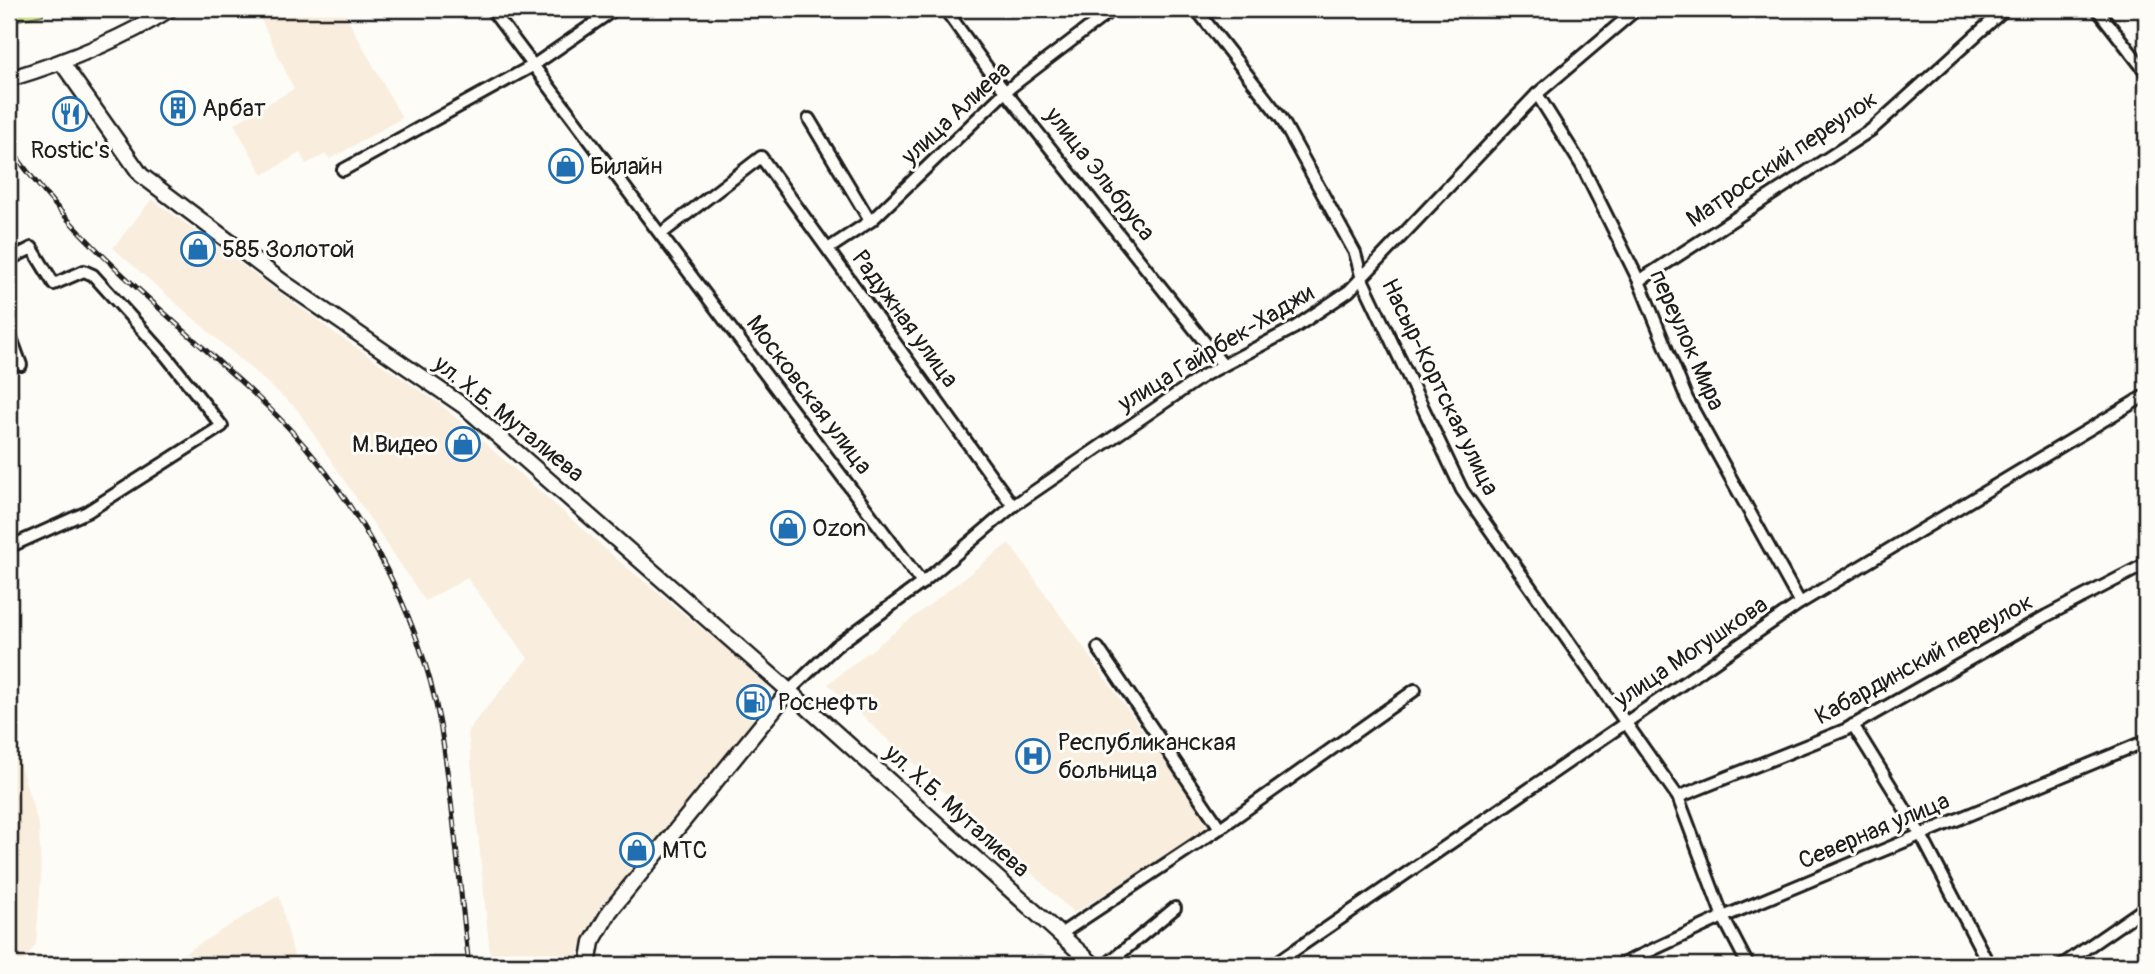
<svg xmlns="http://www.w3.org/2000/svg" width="2155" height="974" viewBox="0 0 2155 974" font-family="Pangolin,sans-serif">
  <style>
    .built { fill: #f9eddd }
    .green { fill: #d2e397; stroke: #77805a; stroke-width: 2 }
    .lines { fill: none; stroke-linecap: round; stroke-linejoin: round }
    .minor-casing { stroke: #1c1c1c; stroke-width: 16 }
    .major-casing { stroke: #1c1c1c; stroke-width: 19 }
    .minor { stroke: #fdfcf7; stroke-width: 10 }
    .major { stroke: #fdfcf7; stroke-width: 14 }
    .rail-casing { stroke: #1c1c1c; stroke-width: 5 }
    .rail { stroke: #fdfcf7; stroke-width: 2.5; stroke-dasharray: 8; stroke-linecap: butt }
    .labels { text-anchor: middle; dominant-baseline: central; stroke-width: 6; stroke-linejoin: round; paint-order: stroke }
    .poi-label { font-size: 24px; fill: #1c1c1c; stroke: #fdfcf7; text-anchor: start }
    .street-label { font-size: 24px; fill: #1c1c1c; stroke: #fdfcf7 }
  </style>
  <rect width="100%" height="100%" fill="#fdfcf7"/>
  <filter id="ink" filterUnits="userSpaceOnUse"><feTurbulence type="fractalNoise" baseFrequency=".0143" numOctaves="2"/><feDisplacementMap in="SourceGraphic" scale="14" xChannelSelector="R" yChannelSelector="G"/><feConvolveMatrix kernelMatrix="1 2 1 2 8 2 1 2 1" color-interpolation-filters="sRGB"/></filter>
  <g filter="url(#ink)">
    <g class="built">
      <polygon points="256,9 342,9 402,118 330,159 326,154 306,164 300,153 263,175 234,124 294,89"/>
      <polygon points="152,199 332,331 440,404 618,560 767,682 764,713 598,910 573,965 491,965 468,730 528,658 467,578 425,601 296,408 113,248"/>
      <polygon points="1009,543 1212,828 1074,913 828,684"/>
      <polygon points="9,731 39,826 41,878 36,944 21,965 9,965"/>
      <polygon points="279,895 296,965 168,965 167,964"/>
    </g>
    <polygon class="green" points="9,9 43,9 43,15 9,22"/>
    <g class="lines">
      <g class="minor-casing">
        <g id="minor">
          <polyline points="491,9 922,583"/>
          <polyline points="945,9 996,80 1223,365"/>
          <polyline points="1196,9 1281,118 1355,253 1362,279 1462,490 1678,797 1723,917 1748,965"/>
          <polyline points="2097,9 2146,72"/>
          <polyline points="1537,94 1582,166 1639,281 1687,399 1800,603"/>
          <polyline points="809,119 870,221"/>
          <polyline points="343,170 534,65 615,9"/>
          <polyline points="661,234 761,157 1013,506"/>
          <polyline points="828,249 872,220 1007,90 1113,9"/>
          <polyline points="9,256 12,258 32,248 54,284 84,271 93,275 167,357 222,426 87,512 9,547"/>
          <polyline points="1639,281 1871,130 2005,9"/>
          <polyline points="9,332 21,365"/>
          <polyline points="1098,648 1220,828"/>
          <polyline points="789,691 836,646 922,583 1013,506 1203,376 1294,328 1349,291 1537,94 1637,9"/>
          <polyline points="1853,725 1921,835 1989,965"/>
          <polyline points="1678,797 1845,730 2046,616 2146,564"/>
          <polyline points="1059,935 1220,828 1415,690"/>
          <polyline points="1106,965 1175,908"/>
          <polyline points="1273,965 1800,603 2146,395"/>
          <polyline points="1620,965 1723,917 2146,741"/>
          <polyline points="2062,965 2146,907"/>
        </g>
      </g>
      <g class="major-casing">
        <g id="major">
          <polyline points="62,63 141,175 283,282 465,407 779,682 1094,965"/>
          <path d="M9,79c56,-17 111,-38 161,-70"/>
          <polyline points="588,965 592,942 610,911 789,691"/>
        </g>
      </g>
      <use href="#minor" class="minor"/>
      <use href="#major" class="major"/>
      <g class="rail-casing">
        <path id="rail" d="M9,146c70,102 171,177 260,262 84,81 150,201 171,316 14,80 19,161 29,241"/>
      </g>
      <use href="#rail" class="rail"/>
    </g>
  </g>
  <defs>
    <g id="building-ring" transform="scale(1.75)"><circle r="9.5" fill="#fdfcf7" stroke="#1f6fb2" stroke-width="1.5"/><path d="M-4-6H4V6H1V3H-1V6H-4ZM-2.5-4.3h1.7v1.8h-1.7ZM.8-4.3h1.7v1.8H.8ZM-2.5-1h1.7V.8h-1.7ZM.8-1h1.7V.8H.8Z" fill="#1f6fb2"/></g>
    <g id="restaurant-ring" transform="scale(1.75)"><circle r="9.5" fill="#fdfcf7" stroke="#1f6fb2" stroke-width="1.5"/><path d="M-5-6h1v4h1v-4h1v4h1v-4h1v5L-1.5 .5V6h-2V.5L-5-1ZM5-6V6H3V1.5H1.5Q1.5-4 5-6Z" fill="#1f6fb2"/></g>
    <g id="shop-ring" transform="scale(1.75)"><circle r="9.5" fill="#fdfcf7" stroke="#1f6fb2" stroke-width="1.5"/><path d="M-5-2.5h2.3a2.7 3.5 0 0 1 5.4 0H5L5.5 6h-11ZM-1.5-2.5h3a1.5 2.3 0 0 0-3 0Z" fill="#1f6fb2"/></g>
    <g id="fuel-ring" transform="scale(1.75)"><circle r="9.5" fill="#fdfcf7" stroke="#1f6fb2" stroke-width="1.5"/><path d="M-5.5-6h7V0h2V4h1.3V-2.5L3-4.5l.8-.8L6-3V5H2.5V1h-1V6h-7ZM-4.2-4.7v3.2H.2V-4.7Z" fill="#1f6fb2"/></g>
    <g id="hospital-ring" transform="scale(1.75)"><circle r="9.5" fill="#fdfcf7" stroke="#1f6fb2" stroke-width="1.5"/><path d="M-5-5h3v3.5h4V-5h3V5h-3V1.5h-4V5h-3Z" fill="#1f6fb2"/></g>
  </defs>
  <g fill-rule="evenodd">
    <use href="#building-ring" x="178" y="108"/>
    <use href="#restaurant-ring" x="70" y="114"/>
    <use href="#shop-ring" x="566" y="166"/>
    <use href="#shop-ring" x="198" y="249"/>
    <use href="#shop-ring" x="463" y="444"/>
    <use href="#shop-ring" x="788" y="528"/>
    <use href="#fuel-ring" x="754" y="702"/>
    <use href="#hospital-ring" x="1033" y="756"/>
    <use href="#shop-ring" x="637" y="850"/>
  </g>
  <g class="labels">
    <g class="poi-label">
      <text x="202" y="108">Арбат</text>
      <text x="70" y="150" text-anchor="middle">Rostic's</text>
      <text x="590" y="166">Билайн</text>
      <text x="222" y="249">585 Золотой</text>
      <text x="438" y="444" text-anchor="end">М.Видео</text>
      <text x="812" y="528">Ozon</text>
      <text x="778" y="702">Роснефть</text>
      <text x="1058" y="742">Республиканская<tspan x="1058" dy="28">больница</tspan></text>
      <text x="662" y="850">МТС</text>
    </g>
    <g class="street-label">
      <text transform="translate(956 113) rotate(-43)">улица Алиева</text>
      <text transform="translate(1782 159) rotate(-34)">Матросский переулок</text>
      <text transform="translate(1100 174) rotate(52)">улица Эльбруса</text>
      <text transform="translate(905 319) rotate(54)">Радужная улица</text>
      <text transform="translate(1687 340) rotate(66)">переулок Мира</text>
      <text transform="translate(1216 348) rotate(-31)">улица Гайрбек-Хаджи</text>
      <text transform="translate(1440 387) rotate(64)">Насыр-Кортская улица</text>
      <text transform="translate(809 395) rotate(53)">Московская улица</text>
      <text transform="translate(509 419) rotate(39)">ул. Х.Б. Муталиева</text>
      <text transform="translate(1691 652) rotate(-34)">улица Могушкова</text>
      <text transform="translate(1924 659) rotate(-29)">Кабардинский переулок</text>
      <text transform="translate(957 811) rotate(42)">ул. Х.Б. Муталиева</text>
      <text transform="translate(1874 831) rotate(-23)">Северная улица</text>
    </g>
  </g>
  <rect width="2155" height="974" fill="none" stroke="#fdfcf7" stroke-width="35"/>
  <rect x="18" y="18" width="2120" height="939" fill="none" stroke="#1c1c1c" stroke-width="2.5" filter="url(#ink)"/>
</svg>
